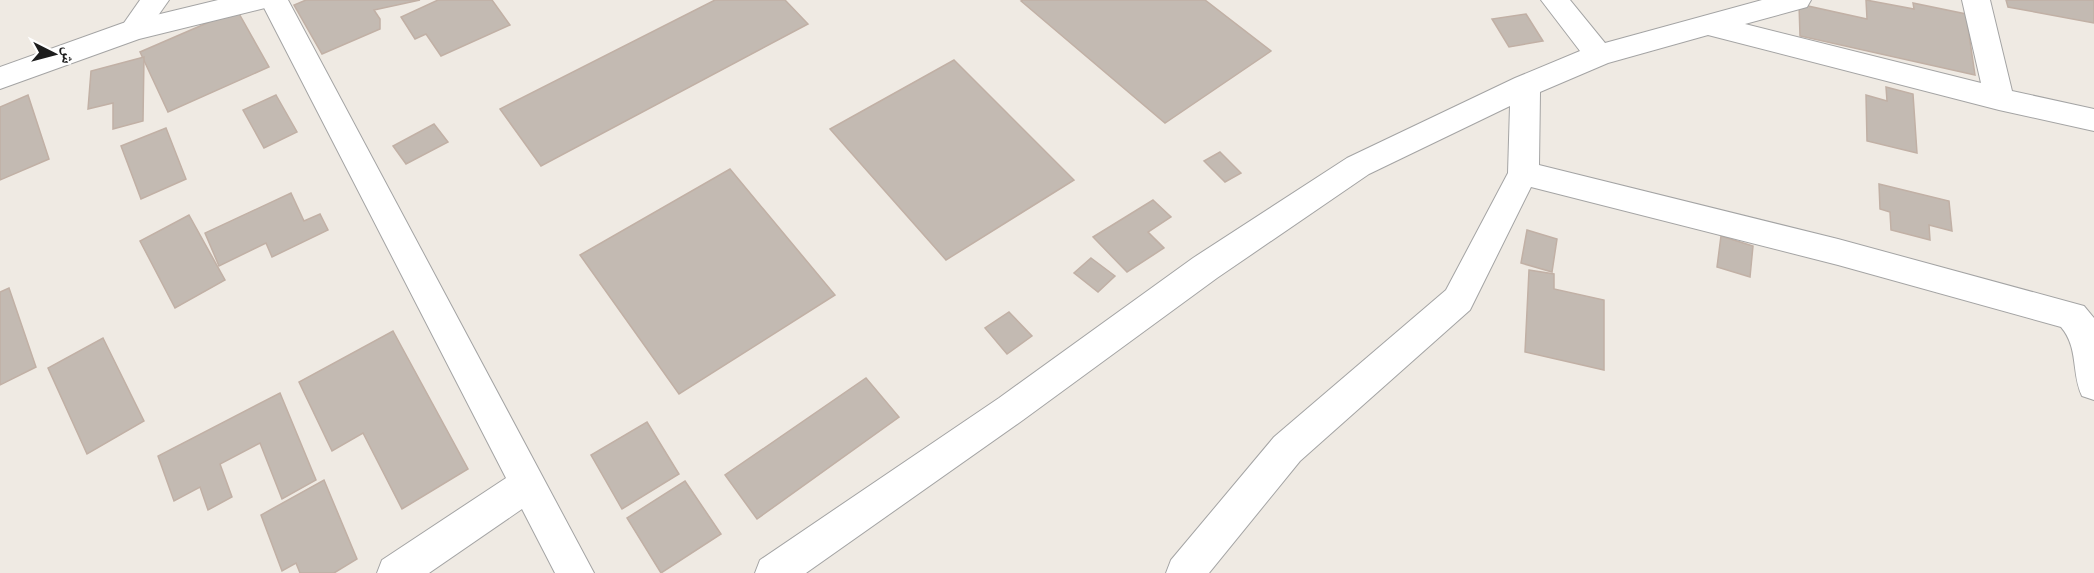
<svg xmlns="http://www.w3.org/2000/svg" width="2094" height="573" viewBox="0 0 2094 573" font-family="Quicksand,'Noto Naskh Arabic',sans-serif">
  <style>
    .building { fill: #c3bab2; stroke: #c1b0a5; stroke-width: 1.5 }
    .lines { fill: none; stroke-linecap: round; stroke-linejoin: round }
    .minor-casing { stroke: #a4a4a4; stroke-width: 2 }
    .tertiary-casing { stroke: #a4a4a4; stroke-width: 2 }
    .minor { fill: #fff; fill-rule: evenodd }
    .tertiary { fill: #fff; fill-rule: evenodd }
  </style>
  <rect width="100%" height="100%" fill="#efeae3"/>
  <g class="building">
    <polygon points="306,0 420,0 374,10 380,19 380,29 322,54 294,5"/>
    <polygon points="438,0 492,0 510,25 441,56 426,34 415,39 401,17"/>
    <polygon points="715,0 785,0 808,24 541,166 500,109"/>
    <polygon points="1023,0 1205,0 1271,51 1165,123 1021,1"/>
    <polygon points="1866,0 1914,9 1913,3 1966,14 1975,75 1800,36 1799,4 1867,19"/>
    <polygon points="2006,0 2094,0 2094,23 2008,7"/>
    <polygon points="237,10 269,67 168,112 140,52"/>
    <polygon points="1526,14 1543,41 1509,47 1492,19"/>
    <polygon points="144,57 143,121 113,129 113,103 88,109 91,71"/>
    <polygon points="954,60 1074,180 946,260 830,129"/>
    <polygon points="1886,87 1913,94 1917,153 1867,141 1866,95 1887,101"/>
    <polygon points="28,95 49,159 0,180 0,107"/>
    <polygon points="276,95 297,132 264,148 243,110"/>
    <polygon points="434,124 448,142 406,164 393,146"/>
    <polygon points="166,128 186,179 141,199 121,146"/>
    <polygon points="1220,152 1241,173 1225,182 1204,161"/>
    <polygon points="730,169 835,295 679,394 580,255"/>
    <polygon points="1879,184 1949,201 1952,231 1929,225 1930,240 1891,230 1890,212 1880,209"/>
    <polygon points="291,193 304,221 320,214 328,230 272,257 266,243 219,266 205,233"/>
    <polygon points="1153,200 1171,217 1148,232 1164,248 1127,272 1093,237"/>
    <polygon points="189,215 225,280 175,308 140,241"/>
    <polygon points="1527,230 1557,239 1552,272 1521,263"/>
    <polygon points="1721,236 1753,246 1750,277 1717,267"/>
    <polygon points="1091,258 1115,276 1098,292 1074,273"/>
    <polygon points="1529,270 1554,274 1554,289 1604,300 1604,370 1525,352"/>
    <polygon points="9,288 36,367 0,385 0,292"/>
    <polygon points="1009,312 1032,336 1007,354 985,328"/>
    <polygon points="393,331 468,469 402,509 363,433 332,451 299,382"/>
    <polygon points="103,338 144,421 87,454 48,368"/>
    <polygon points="866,378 899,417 757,519 725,475"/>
    <polygon points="280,393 316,480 282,499 260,443 220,464 232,497 208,510 200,487 174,501 158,456"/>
    <polygon points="647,422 679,474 622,509 591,455"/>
    <polygon points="324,480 357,559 334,573 300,573 296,563 282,571 261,515"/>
    <polygon points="685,481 721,534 661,573 627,518"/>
  </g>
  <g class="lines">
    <g class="minor-casing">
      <g id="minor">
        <polygon points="140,0 169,0 143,37 133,40 123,37 119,30"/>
        <polygon points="260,0 288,0 594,573 555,573 522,509 429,573 377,573 382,560 506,478"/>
        <path d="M1541,0h29l35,43 157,-43h49l-4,7 -62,17 236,59 -19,-83h28l22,91 82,18v22l-95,-21 -291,-75 -100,28 -68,29 -1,73 299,74 246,67 10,12v82l-12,-4c-11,-23 -3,-48 -21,-69l-223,-62 -307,-78 -61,123 -170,151 -91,112h-43l5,-13 103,-123 172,-147 62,-117 2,-67 -141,68 -152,104 -194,142 -217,153h-51l5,-13 239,-162 194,-140 154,-100 168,-80 65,-27z"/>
      </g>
    </g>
    <g class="tertiary-casing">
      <polygon id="tertiary" points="218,0 273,0 269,7 139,39 0,89 0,67 123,23"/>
    </g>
    <use href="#minor" class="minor"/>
    <use href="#tertiary" class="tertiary"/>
  </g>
  <g transform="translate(54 54) rotate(96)" stroke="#ffffff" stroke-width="4.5" paint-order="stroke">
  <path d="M0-4.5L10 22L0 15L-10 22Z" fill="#1d1d1d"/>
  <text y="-9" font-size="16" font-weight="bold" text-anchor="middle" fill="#1d1d1d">ش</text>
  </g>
</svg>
